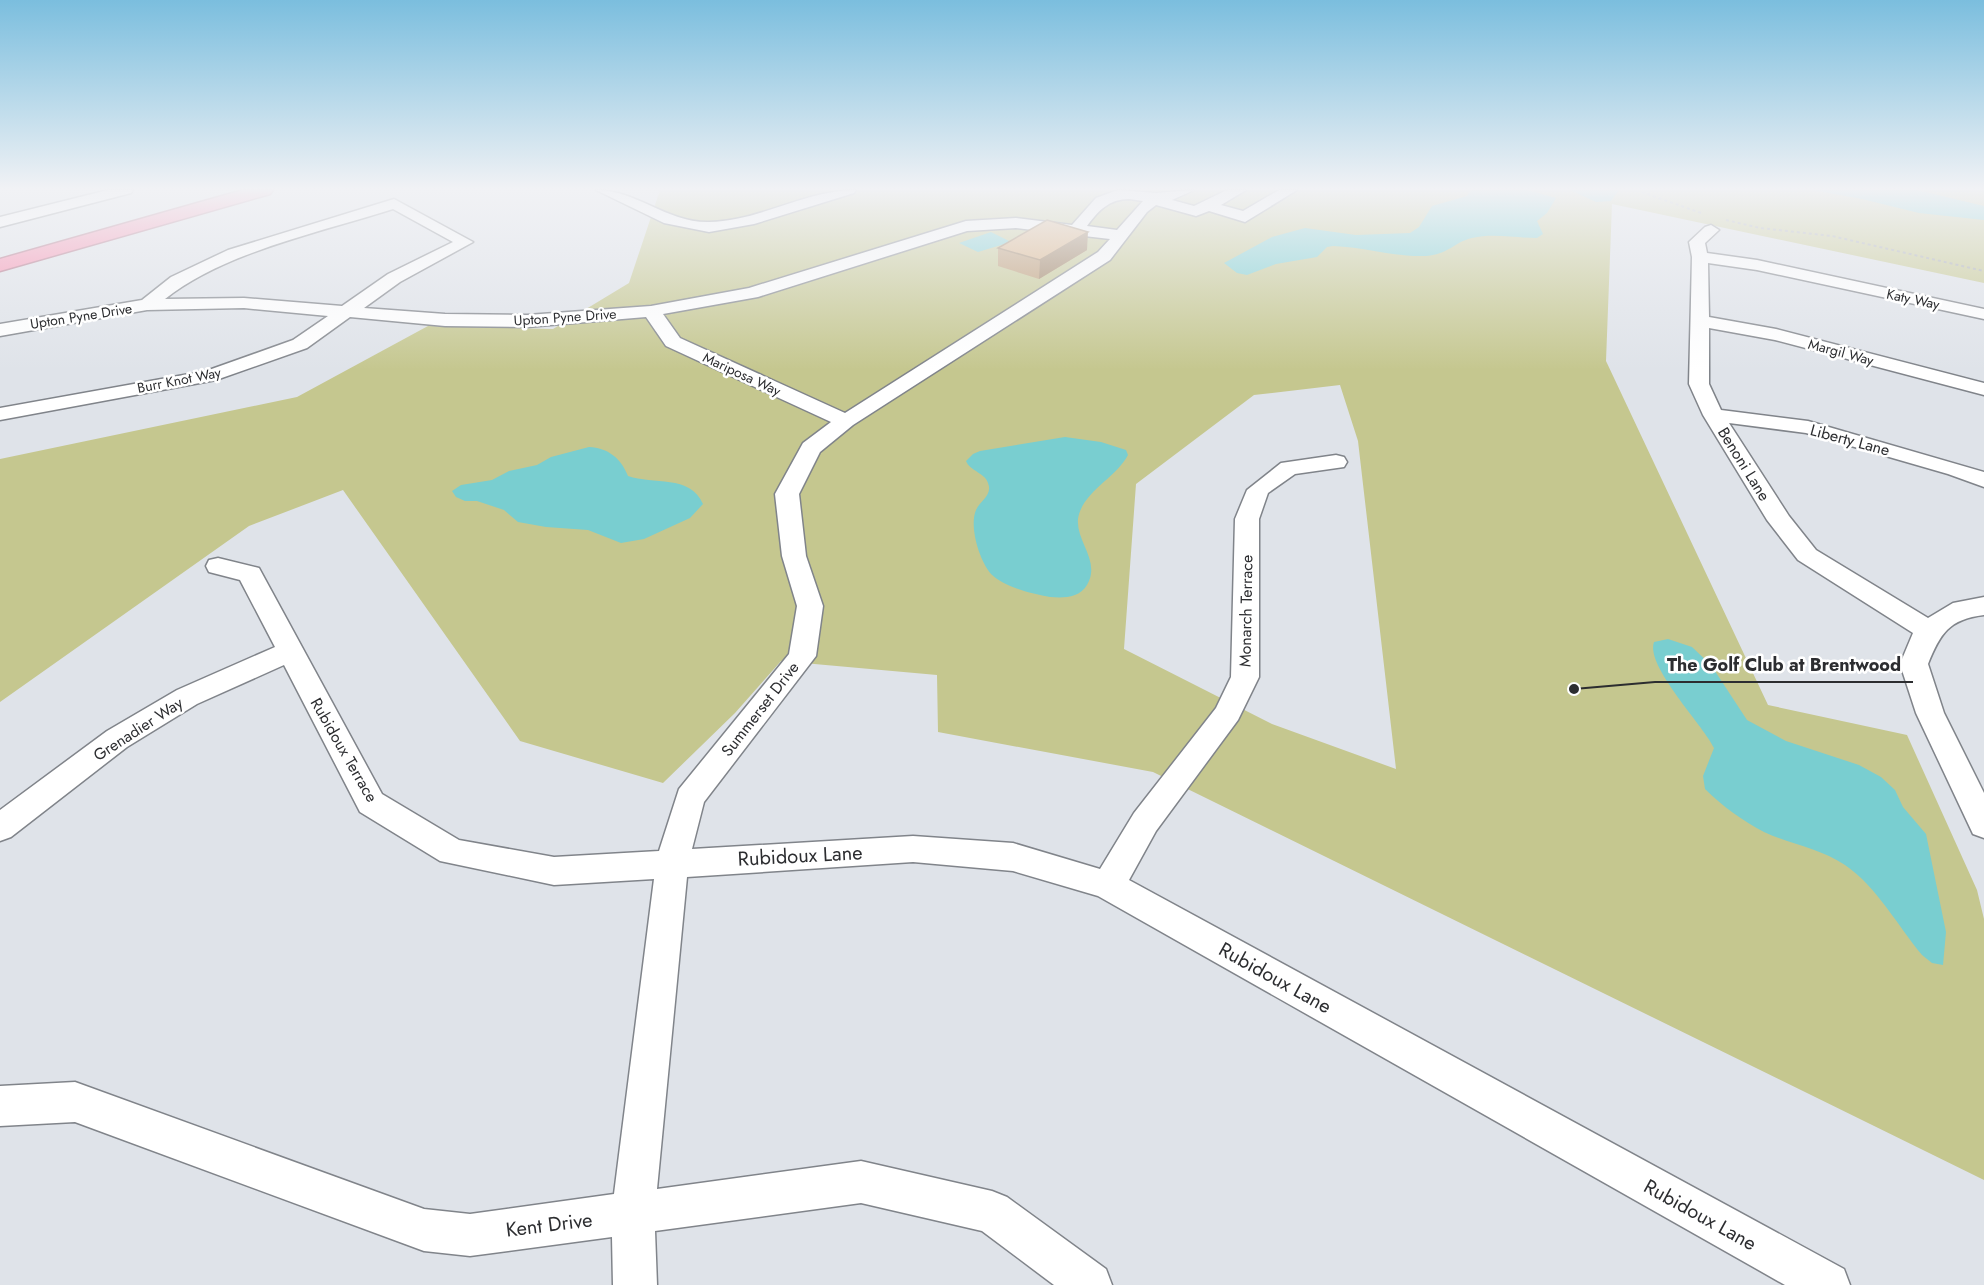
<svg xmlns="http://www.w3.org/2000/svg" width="1984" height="1285" viewBox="0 0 1984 1285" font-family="Jost,sans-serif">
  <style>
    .green { fill: #c5c78f; fill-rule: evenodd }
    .water { fill: #79ced0 }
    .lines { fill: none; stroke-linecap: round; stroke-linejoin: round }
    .minor-casing { stroke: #80848a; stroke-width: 3 }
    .highway-casing { stroke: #b16b82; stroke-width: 3 }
    .path { stroke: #a7aaaf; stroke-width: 2; stroke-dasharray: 3 3; stroke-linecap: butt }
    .minor { fill: #fff; fill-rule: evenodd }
    .highway { fill: #f98cae; fill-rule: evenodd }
    .wall { fill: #bb966c }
    .shaded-wall { fill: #997a58 }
    .building { fill: #daae7d; stroke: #997a58; stroke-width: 1.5 }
    .labels { text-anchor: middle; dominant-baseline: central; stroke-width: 5; stroke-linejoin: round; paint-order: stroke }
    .far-street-label { font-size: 14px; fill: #2c2d30; stroke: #fff }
    .street-label { font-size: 16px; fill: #2c2d30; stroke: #fff }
    .near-street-label { font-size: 20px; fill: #2c2d30; stroke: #fff }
    .leader { fill: none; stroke: #2c2d30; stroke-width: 2 }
    .callout-dot { fill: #2c2d30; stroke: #fff; stroke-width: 2 }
    .callout-label { font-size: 18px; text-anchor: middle; font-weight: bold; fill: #2c2d30; stroke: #fff; stroke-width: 5; stroke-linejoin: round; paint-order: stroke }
  </style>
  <rect width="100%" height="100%" fill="#dfe3e9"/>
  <path class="green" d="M660,190h1324v93l-372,-79 -6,157 162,344 139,30 70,155 7,29v261l-831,-408 -215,-40 -1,-57 -156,-14 -46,52 -72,70 -143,-42 -177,-251 -94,36 -249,176v-243l297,-62 131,-71 125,3 76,-46zM1340,385l18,56 38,328 -124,-45 -148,-75 12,-165 118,-89z"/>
  <g class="water">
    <path d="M1471,190h57l28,8 -9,15 -10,8 6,13 -6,4c-21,0 -44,-5 -65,0 -18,4 -24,17 -47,18 -32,1 -61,-9 -92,-10l-6,1 -10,10 -41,7 -29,11 -10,-2 -13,-10 48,-26 33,-9 51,7 54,-2 9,-6 13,-21 35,-10z"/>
    <polygon points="1570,190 1619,190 1611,201 1596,202"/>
    <polygon points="1813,190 1917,190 1984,206 1984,220 1919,213 1862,199"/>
    <polygon points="991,232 1011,242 978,252 959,243"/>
    <path d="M1065,437l36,5 25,8 2,5c-12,23 -46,37 -50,64 -2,23 23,42 9,66 -8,13 -23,13 -37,12 -18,-3 -46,-10 -59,-23 -12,-14 -22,-48 -15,-64 4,-9 17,-15 12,-27 -3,-10 -18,-12 -22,-22l7,-7 7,-3z"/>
    <path d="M589,447c19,1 32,11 39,29 25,9 62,-2 75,28l-13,14 -46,21 -23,4 -33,-13 -42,-3 -28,-5 -14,-12 -27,-9h-12l-9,-4 -4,-6 9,-6 31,-5 17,-9 28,-6 14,-8z"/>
    <path d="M1668,639l24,8 19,18 36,55 39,21 73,24 22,12 14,13 8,17 23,27 20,98 -3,33 -11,-2 -10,-8c-24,-29 -46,-69 -77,-90 -25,-17 -55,-21 -81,-33 -21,-11 -42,-26 -59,-43l-2,-13 11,-28c-10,-22 -69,-82 -60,-106z"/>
  </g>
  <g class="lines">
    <g class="minor-casing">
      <g id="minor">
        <polygon points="108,190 133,190 131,193 0,227 0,217"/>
        <path d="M596,190c41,0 71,33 113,32 51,-1 97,-32 147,-32l-2,3 -100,31 -45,8 -45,-9z"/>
        <path d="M1118,190l38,3 38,-3 -22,10 22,6 33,-16h19l-25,15 22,6 36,-21h18l-52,32 -36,-11 -13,5 -40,-11 -9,7 -37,48 -257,165 -33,27 -21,42 7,62 17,50 -7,50 -112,146 -12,47 221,-13 100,7 87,26 34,-56 82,-105 15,-31 4,-158 12,-29 34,-27 55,-8 8,2 3,5 -3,5 -49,7 -27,19 -9,26v158l-21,43 -82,111 -27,49 715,389 6,16h-65l-687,-389 -85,-25 -100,-9 -226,15 -30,312 204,-28 131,30 15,6 99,72 6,16h-58l-72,-54 -121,-28 -206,28 2,54h-44l-1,-48 -142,19 -46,-5 -349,-129 -75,4v-40l75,-4 349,127 46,5 144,-20 40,-315 -100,6 -114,-24 -80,-49 -76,-147 -87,39 -70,43 -116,90 -11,4v-31l107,-79 70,-41 98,-43 -35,-67 -31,-8 -3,-6 3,-6 9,-2 41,10 123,226 77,46 95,17 105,-6 20,-62 110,-135 8,-48 -15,-50 -7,-62 28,-51 28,-21 -165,-76 -20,-29 -119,10 -82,-1 -95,-9 -43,31 -91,32 -216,40v-12l206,-37 87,-31 35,-24 -84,-8 -97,2 -147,26v-12l142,-24 29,-23 57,-27 166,-51 79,43 -73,40 -36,26 81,6 82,1 124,-9 98,-18 217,-67 50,-3 56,7 24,-27zM1129,199l14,2 -26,29 -30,-4c11,-15 22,-27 42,-27zM393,209l60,33 -65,32 -46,32 -98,-8 -79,1c59,-47 156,-67 228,-90zM1016,228l94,11 -12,13 -253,161 -165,-75 -17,-24 95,-17 209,-66z"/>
        <path d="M1711,225l8,5 -14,13 2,10 50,7 227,49v10l-227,-49 -49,-7 1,54 67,12 208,54v12l-209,-55 -66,-12v56l12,26 87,11 176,51v15l-36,-13 -142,-41 -77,-10 60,93 27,34 112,68 25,-15 31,-6v18c-35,4 -44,19 -56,49l16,49 40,80v45l-11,-4 -57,-121 -16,-49 13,-31 -115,-73 -31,-40 -64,-105 -14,-31 3,-127 -3,-15 16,-15z"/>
      </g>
    </g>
    <g class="highway-casing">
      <polygon id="highway" points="243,190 273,190 270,194 0,271 0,259"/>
    </g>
    <g class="path">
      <polyline points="1636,190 1704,214"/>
      <polyline points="1726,220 1760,228 1832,236 1984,271"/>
    </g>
    <use href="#minor" class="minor"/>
    <use href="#highway" class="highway"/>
  </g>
  <polygon class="wall" points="998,248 1087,250 1039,279 998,266"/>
  <polygon class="shaded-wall" points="1088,232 1087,250 1039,279 1040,260"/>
  <polygon class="building" points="1047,220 1088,232 1040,260 998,248"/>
  <linearGradient id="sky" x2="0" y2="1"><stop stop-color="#7bbede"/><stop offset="0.51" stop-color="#f1f2f5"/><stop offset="1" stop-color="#f1f2f5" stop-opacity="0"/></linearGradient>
  <rect width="1984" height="370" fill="url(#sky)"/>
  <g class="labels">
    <g class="far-street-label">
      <text transform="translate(1913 299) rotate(12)">Katy Way</text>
      <text transform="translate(81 316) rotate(-9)">Upton Pyne Drive</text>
      <text transform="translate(565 317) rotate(-4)">Upton Pyne Drive</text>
      <text transform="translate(1841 352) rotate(15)">Margil Way</text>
      <text transform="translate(742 374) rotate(25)">Mariposa Way</text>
      <text transform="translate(179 380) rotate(-11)">Burr Knot Way</text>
    </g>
    <g class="street-label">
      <text transform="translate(1850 440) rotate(15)">Liberty Lane</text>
      <text transform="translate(1744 464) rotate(58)">Benoni Lane</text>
      <text transform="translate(1246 611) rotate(-89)">Monarch Terrace</text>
      <text transform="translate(760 709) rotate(-52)">Summerset Drive</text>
      <text transform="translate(138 729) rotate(-33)">Grenadier Way</text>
      <text transform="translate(344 750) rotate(60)">Rubidoux Terrace</text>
    </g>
    <g class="near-street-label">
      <text transform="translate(800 856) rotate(-3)">Rubidoux Lane</text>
      <text transform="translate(1275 978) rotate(29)">Rubidoux Lane</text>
      <text transform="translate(1700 1215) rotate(29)">Rubidoux Lane</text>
      <text transform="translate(549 1225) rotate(-7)">Kent Drive</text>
    </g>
  </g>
  <path class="leader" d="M1574 689L1655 682H1913"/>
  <circle class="callout-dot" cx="1574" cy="689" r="6"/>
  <g class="callout-label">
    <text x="1784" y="671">The Golf Club at Brentwood</text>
  </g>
</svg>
